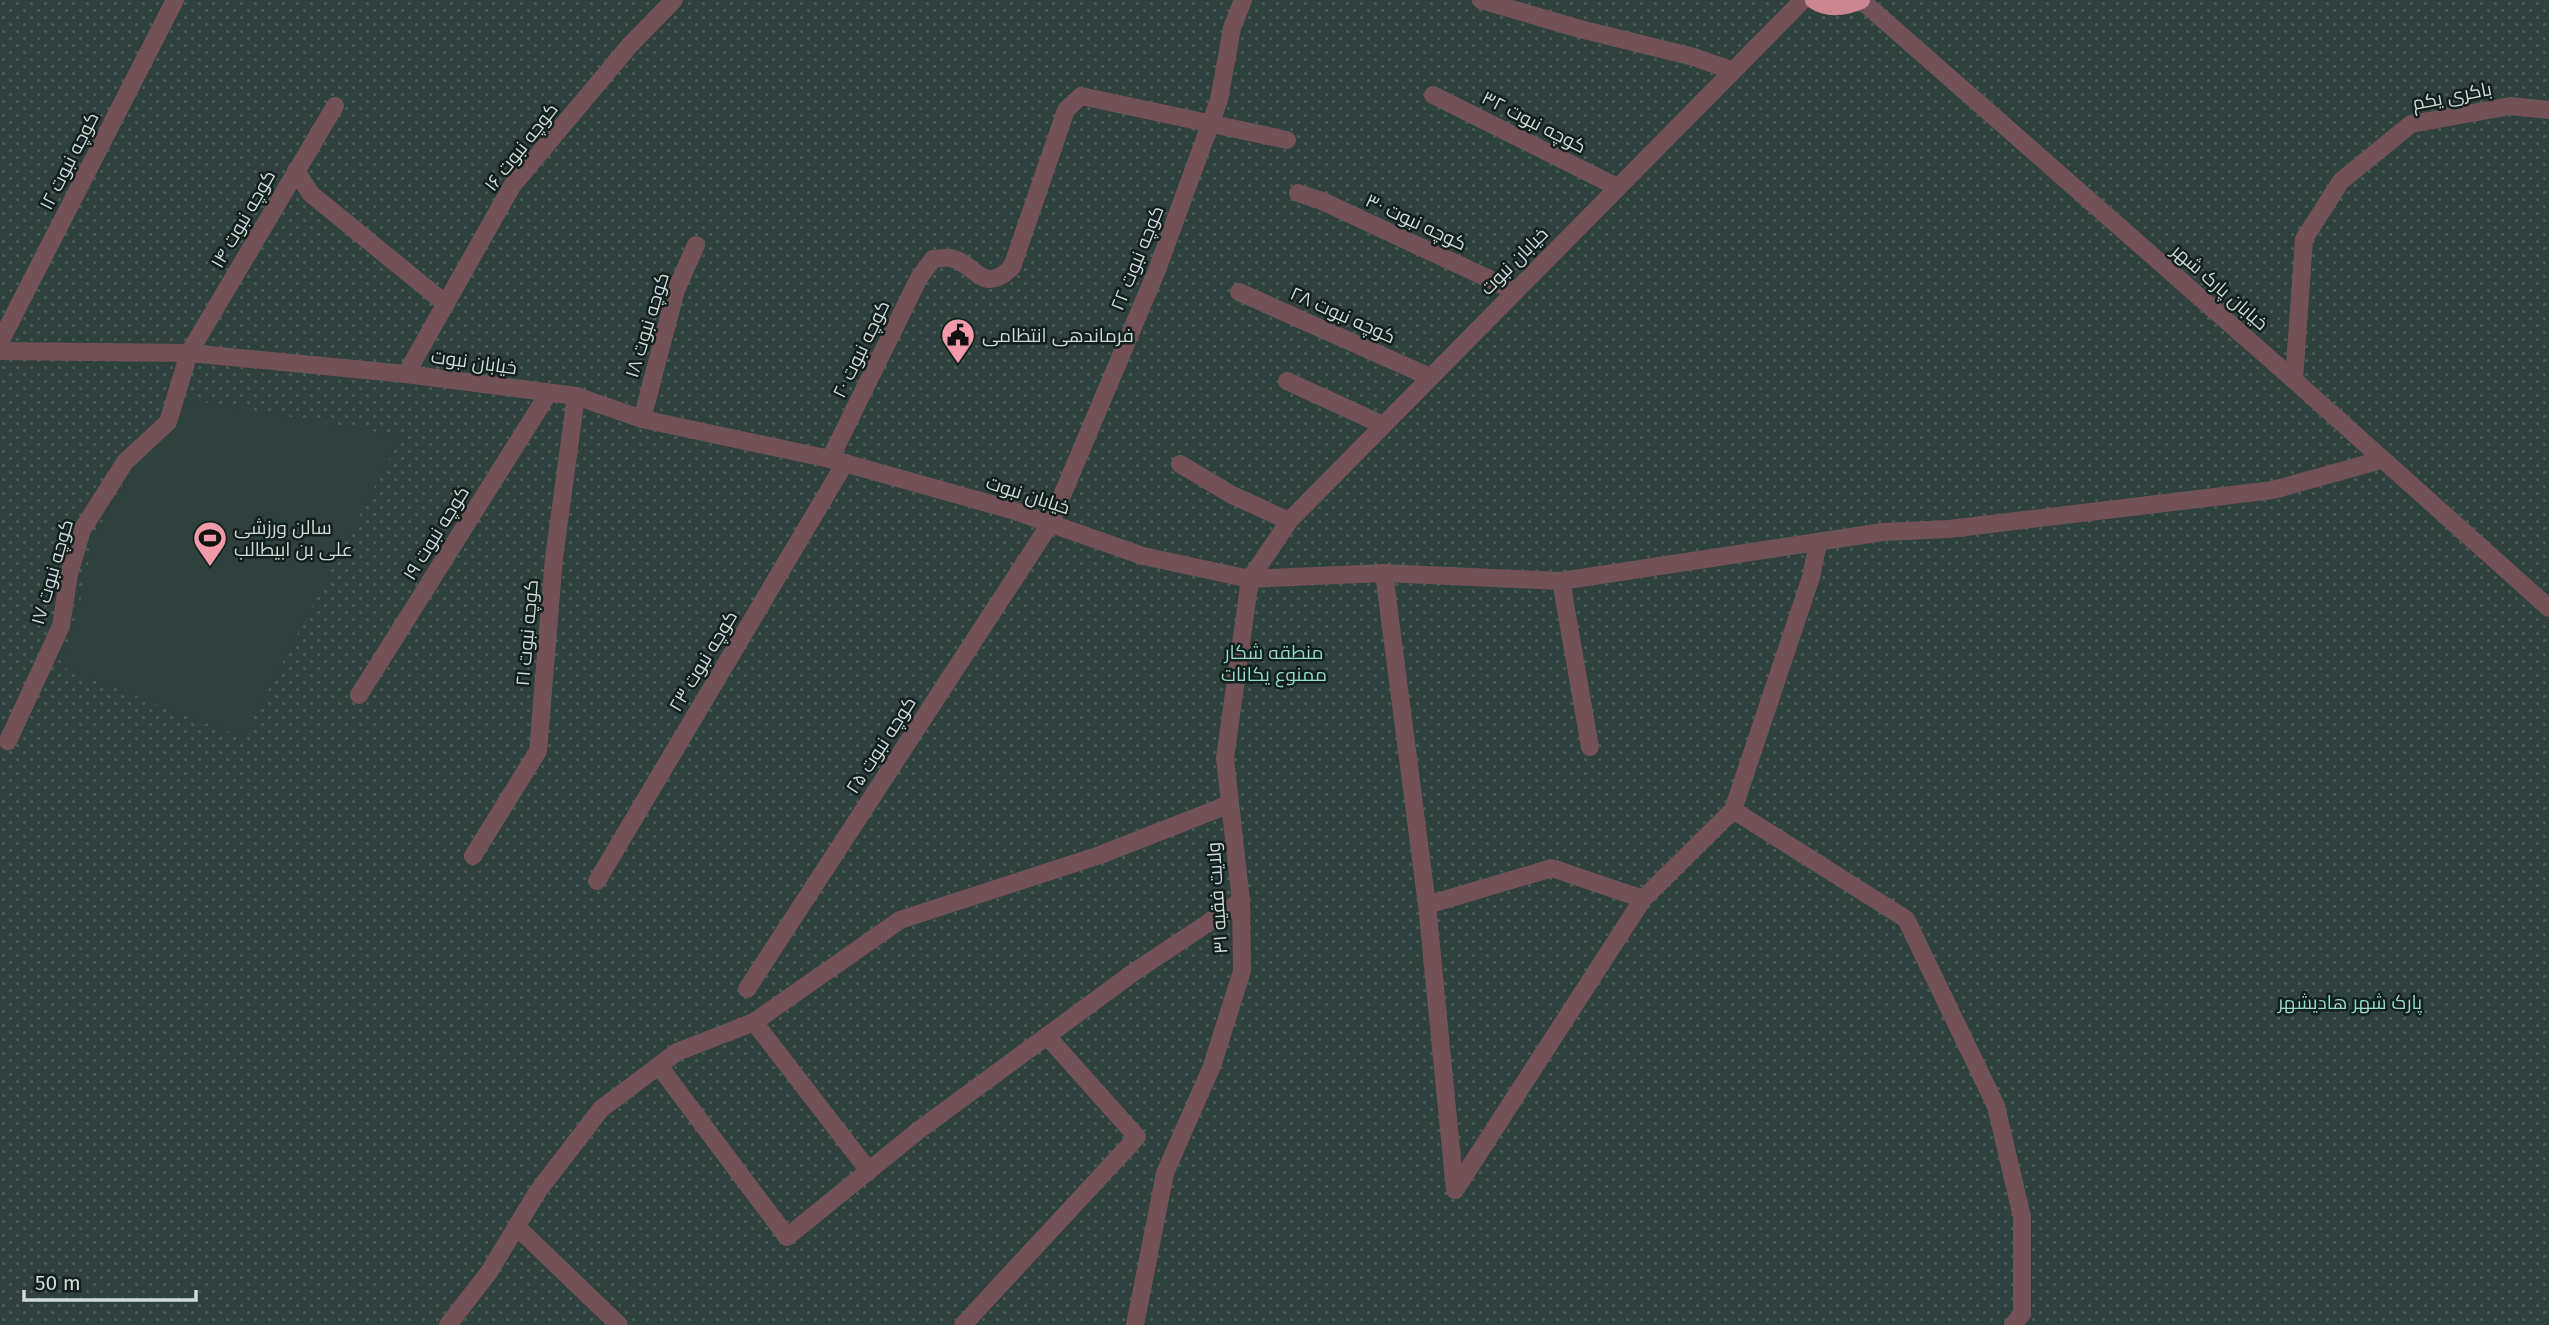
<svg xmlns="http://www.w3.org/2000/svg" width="2549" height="1325" viewBox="0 0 2549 1325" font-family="'Fira Sans',Cairo,sans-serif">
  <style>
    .grass { fill: url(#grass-dots) }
    .garden { fill: #2e413d }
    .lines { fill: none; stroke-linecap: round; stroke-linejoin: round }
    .minor { stroke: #735257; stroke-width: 18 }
    .major { stroke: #cb8692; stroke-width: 18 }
    .labels { text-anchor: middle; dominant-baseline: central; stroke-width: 5; stroke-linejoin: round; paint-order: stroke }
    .street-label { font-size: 19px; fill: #d0dad8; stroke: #11201d }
    .poi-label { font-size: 19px; fill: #d0dad8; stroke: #11201d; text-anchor: start }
    .park-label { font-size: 19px; fill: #96dbcd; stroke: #11201d }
  </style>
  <defs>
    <pattern id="grass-dots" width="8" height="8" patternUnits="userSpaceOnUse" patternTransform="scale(1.75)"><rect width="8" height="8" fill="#2e413d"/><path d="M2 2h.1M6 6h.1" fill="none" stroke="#4b5c58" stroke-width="1.8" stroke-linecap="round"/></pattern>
  </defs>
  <rect width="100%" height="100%" fill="#11201d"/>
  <rect class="grass" x="0" y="0" width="2549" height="1325"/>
  <polygon class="garden" points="187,399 401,436 243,738 60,666 80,602 95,534 141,454"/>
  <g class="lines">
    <g class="minor">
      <polyline points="1481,0 1580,29 1694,57 1733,71"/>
      <polyline points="1861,0 2294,380 2549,608"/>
      <polyline points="1433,95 1617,187"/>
      <polyline points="296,171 311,194 446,304"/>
      <polyline points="1298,193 1322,201 1515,291"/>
      <polyline points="1239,292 1430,377"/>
      <polyline points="0,342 175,0"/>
      <polyline points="0,351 189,353 406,374 576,396 642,419 830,459 1012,510 1143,556 1250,579 1384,573 1561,581 1883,532 1949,529 2273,490 2381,460"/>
      <polyline points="406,374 512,186 630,45 674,0"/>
      <polyline points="2294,380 2304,239 2341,181 2411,124 2510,106 2549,110"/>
      <polyline points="1287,381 1383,425"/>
      <polyline points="642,419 676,290 696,245"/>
      <path d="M830,459l89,-181 14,-19c5,0 12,-2 17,-1 25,4 32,39 62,9l54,-157 15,-14 206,44"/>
      <polyline points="1180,464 1232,495 1289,521"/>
      <polyline points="1384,573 1427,905 1455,1190 1643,899 1733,810 1811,577 1818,543"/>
      <polyline points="1561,581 1590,747"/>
      <polyline points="359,695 548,394"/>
      <polyline points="8,741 61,626 69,574 82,530 125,462 168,422 189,353 335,106"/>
      <polyline points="1733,810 1906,919 1996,1106 2022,1217 2022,1314 2013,1325"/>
      <polyline points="473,856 538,751 554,558 576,396"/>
      <polyline points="597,881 845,463"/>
      <polyline points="1427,905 1552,868 1643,899"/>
      <polyline points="747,989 1050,524 1157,270 1219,100 1232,28 1243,0"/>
      <polyline points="754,1022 869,1171"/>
      <polyline points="659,1066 787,1237 919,1130 1134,972 1241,901"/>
      <polyline points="517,1227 619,1325"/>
      <polyline points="448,1325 489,1272 538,1191 601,1109 677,1052 754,1022 900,920 1100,855 1230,804"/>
      <polyline points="963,1325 1137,1137 1047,1036"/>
      <polyline points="1135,1325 1165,1173 1212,1066 1242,971 1241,901 1225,758 1250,579 1289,521 1803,0"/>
    </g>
    <path class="major" d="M1814,0c15,10 31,7 47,0"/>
  </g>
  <defs>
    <g id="civic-pin" transform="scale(1.75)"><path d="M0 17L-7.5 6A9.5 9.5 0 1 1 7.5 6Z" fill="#f39aaa" stroke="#11201d"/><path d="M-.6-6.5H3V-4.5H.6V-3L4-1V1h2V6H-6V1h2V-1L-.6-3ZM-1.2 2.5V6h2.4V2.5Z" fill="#111"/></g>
    <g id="stadium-pin" transform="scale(1.75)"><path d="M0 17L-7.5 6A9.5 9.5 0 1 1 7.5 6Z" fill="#f39aaa" stroke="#11201d"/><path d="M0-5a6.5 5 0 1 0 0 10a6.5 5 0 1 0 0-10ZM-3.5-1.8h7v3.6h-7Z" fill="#111"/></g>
  </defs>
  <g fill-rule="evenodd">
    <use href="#civic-pin" x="958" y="335"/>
    <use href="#stadium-pin" x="210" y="538"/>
  </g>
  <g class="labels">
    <g class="street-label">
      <text transform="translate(2452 96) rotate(-11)">باکری یکم</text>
      <text transform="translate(1534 122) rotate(27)">کوچه نبوت ۳۲</text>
      <text transform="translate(521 147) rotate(-52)">کوچه نبوت ۱۶</text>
      <text transform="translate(69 161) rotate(-63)">کوچه نبوت ۱۲</text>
      <text transform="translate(243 219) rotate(-60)">کوچه نبوت ۱۴</text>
      <text transform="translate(1416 222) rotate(25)">کوچه نبوت ۳۰</text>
      <text transform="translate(1137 258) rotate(-68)">کوچه نبوت ۲۲</text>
      <text transform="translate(1514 261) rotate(-45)">خیابان نبوت</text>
      <text transform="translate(2220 287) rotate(41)">خیابان پارک شهر</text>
      <text transform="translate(1343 315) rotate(24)">کوچه نبوت ۲۸</text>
      <text transform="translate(647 325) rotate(-73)">کوچه نبوت ۱۸</text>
      <text transform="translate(861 349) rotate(-64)">کوچه نبوت ۲۰</text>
      <text transform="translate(474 362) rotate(8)">خیابان نبوت</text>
      <text transform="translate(1028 495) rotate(18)">خیابان نبوت</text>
      <text transform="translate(436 533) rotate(-58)">کوچه نبوت ۱۹</text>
      <text transform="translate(52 572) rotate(-74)">کوچه نبوت ۱۷</text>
      <text transform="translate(527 633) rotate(-85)">کوچه نبوت ۲۱</text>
      <text transform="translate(703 661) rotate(-59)">کوچه نبوت ۲۳</text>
      <text transform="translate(881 745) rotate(-57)">کوچه نبوت ۲۵</text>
      <text transform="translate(1217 898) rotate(-94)">ولایت فقیه ۳۱</text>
    </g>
    <g class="poi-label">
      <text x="982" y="335">فرماندهی انتظامی</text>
      <text x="234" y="527">سالن ورزشی<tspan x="234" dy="22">علی بن ابیطالب</tspan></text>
    </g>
    <g class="park-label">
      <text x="1274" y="652">منطقه شکار<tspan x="1274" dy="22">ممنوع یکانات</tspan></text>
      <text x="2350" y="1002">پارک شهر هادیشهر</text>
    </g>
  </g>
  <path d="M24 1290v10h172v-10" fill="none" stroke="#d0dad8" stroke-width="3.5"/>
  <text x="35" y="1290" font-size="21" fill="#d0dad8" stroke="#11201d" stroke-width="5" paint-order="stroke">50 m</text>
</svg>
